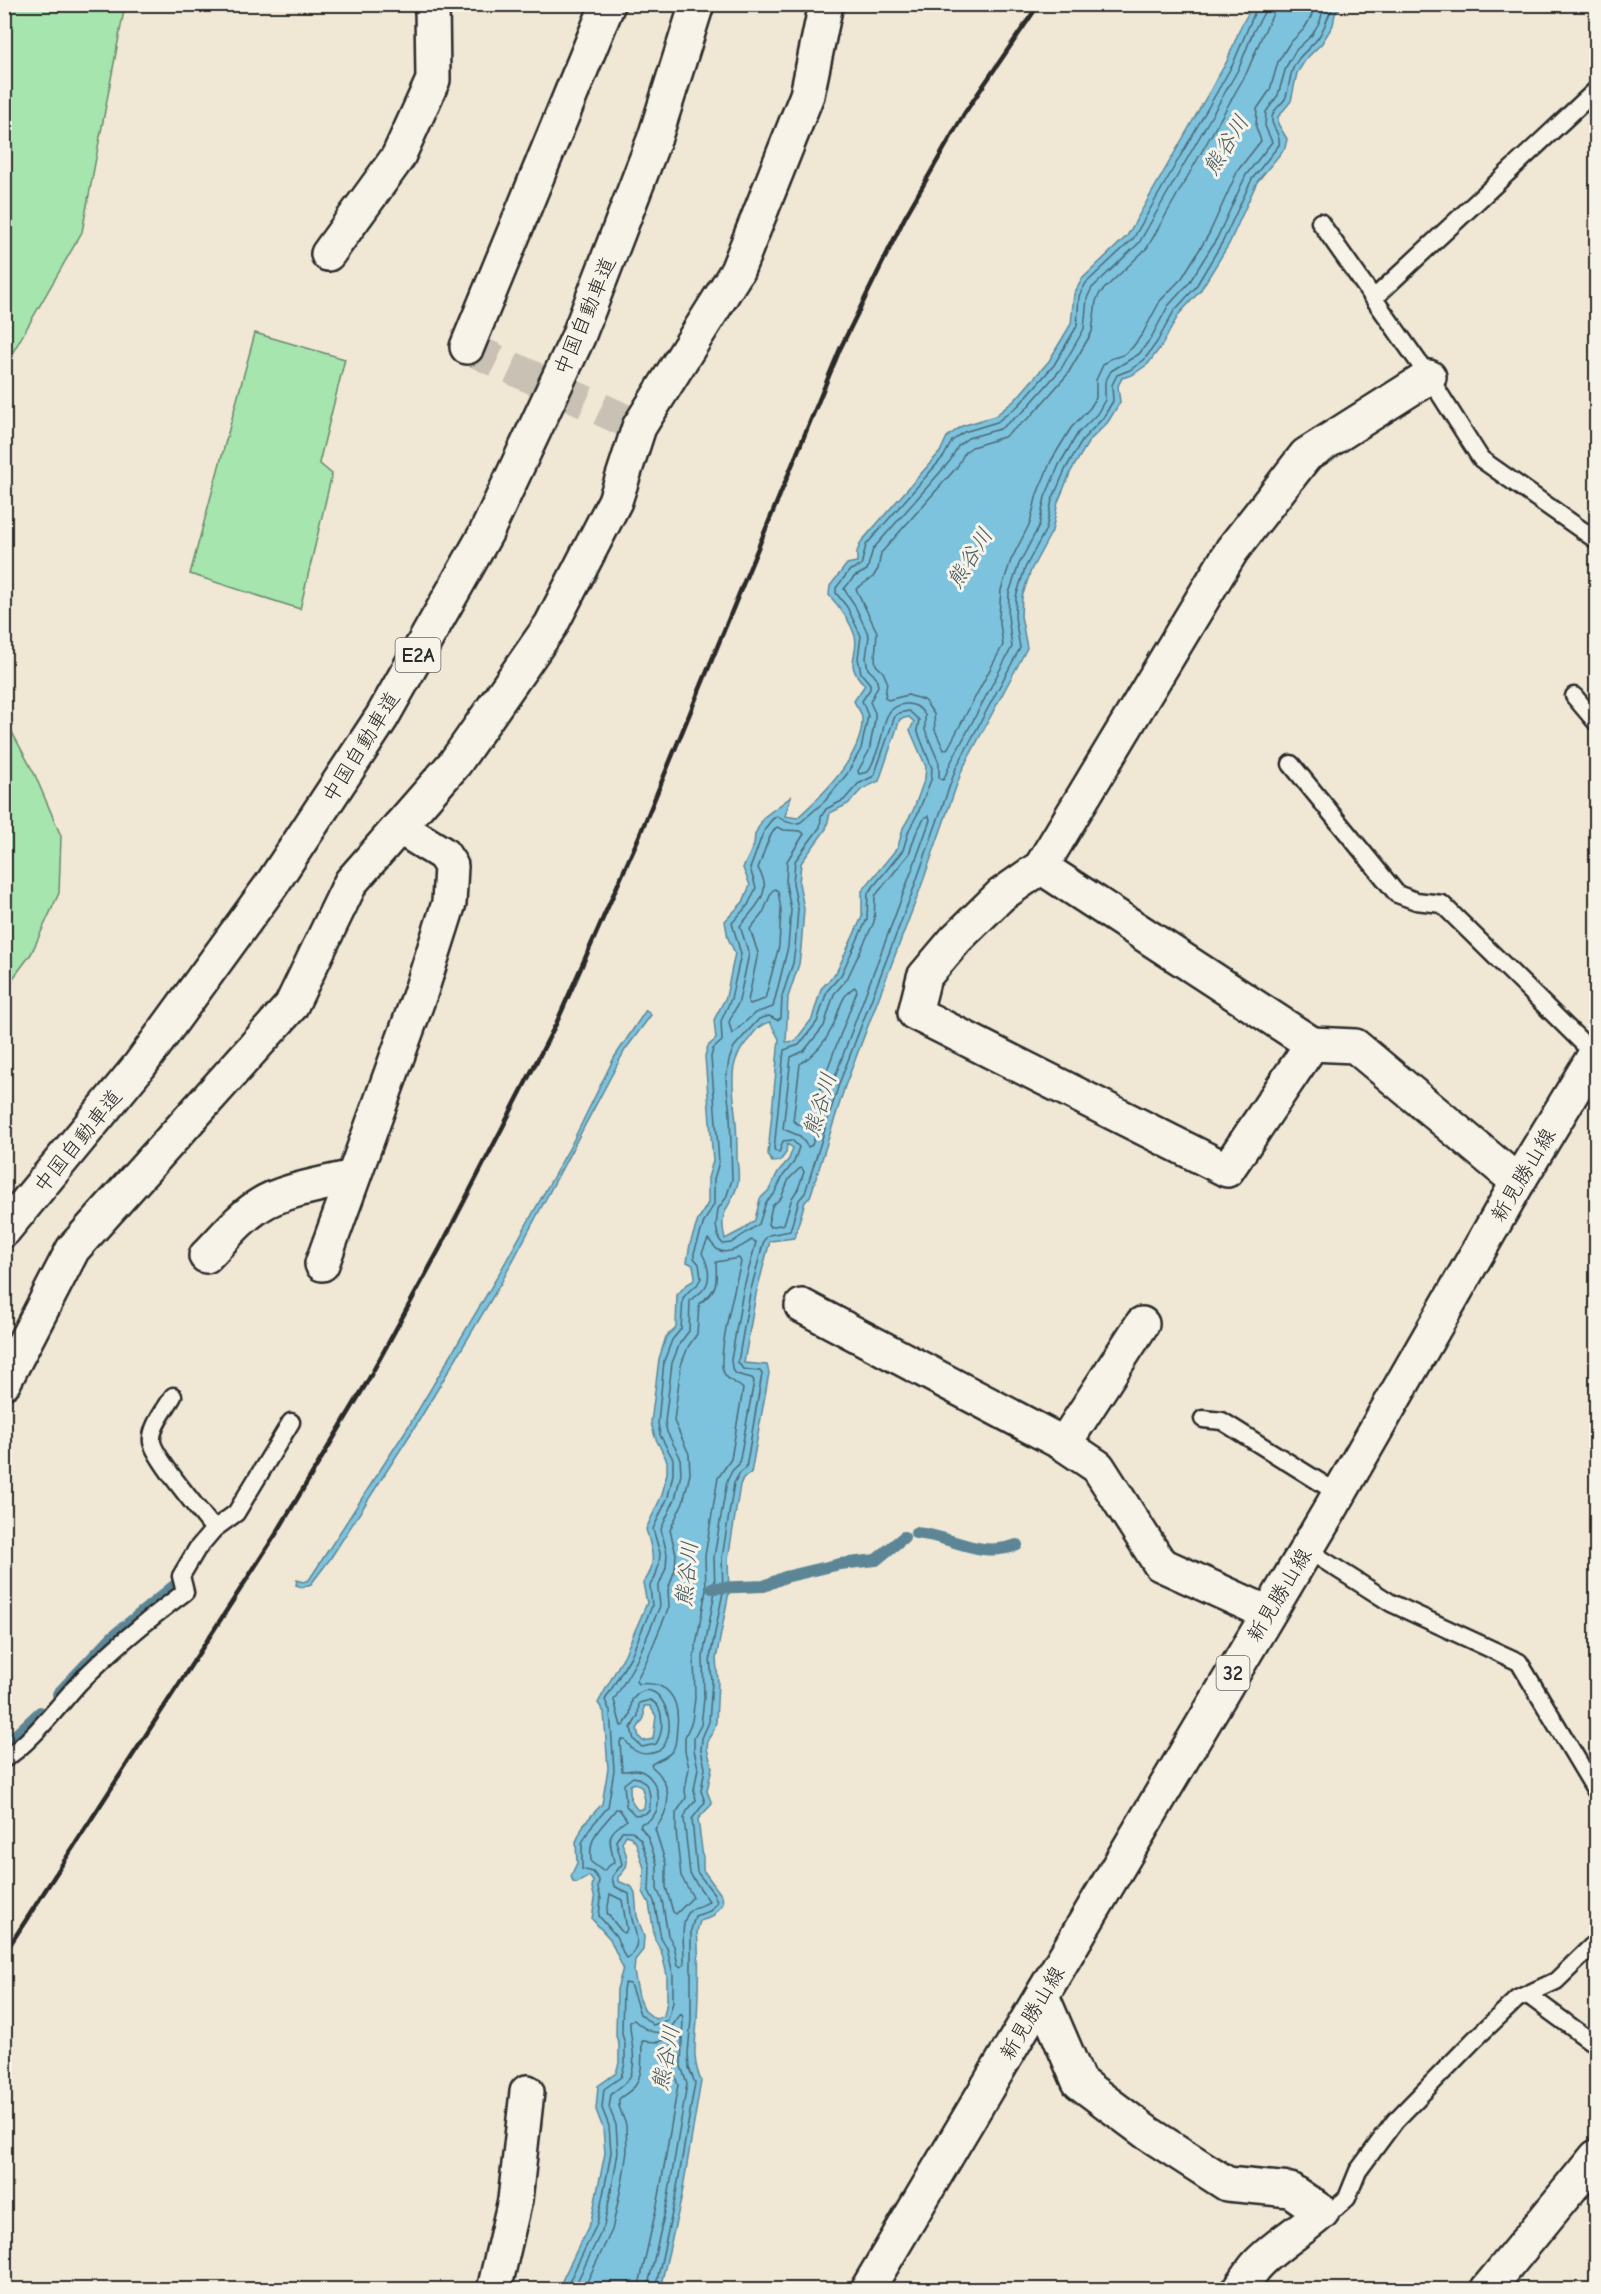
<svg xmlns="http://www.w3.org/2000/svg" width="1601" height="2294" viewBox="0 0 1601 2294" font-family="'Comic Neue','Klee One',sans-serif">
  <style>
    .green { fill: #a6e5ad; stroke: #68886c; stroke-width: 1.5 }
    .water { fill: #7dc3de; stroke: #5c8696; stroke-width: 1.5; fill-rule: evenodd }
    .lines { fill: none; stroke-linecap: round; stroke-linejoin: round }
    .shore { stroke: #4c6873; stroke-width: 1.5 }
    .stream { stroke: #5c8696; stroke-width: 12 }
    .street-tunnel { stroke: #c9c1b3; stroke-width: 33; stroke-dasharray: 33 16; stroke-linecap: butt }
    .lane-casing { stroke: #2b2b2b; stroke-width: 21 }
    .street-casing { stroke: #2b2b2b; stroke-width: 38 }
    .primary-casing { stroke: #2b2b2b; stroke-width: 38 }
    .highway-casing { stroke: #2b2b2b; stroke-width: 38 }
    .lane { stroke: #f7f3e8; stroke-width: 16 }
    .street { stroke: #f7f3e8; stroke-width: 33 }
    .primary { stroke: #f7f3e8; stroke-width: 33 }
    .highway { stroke: #f7f3e8; stroke-width: 33 }
    .rail { stroke: #2b2b2b; stroke-width: 4.5 }
    .labels { text-anchor: middle; dominant-baseline: central; stroke-width: 6; stroke-linejoin: round; paint-order: stroke }
    .shield { fill: #f7f3e8; stroke: #686764; stroke-width: 1.5 }
    .shield-label { font-size: 20px; font-weight: bold; fill: #2b2b2b }
    .street-label { font-size: 21px; fill: #2b2b2b; stroke: #f7f3e8 }
    .water-label { font-size: 22px; font-style: italic; fill: #445961; stroke: #f7f3e8 }
  </style>
  <rect width="100%" height="100%" fill="#f0e7d5"/>
  <filter id="ink" filterUnits="userSpaceOnUse"><feTurbulence type="fractalNoise" baseFrequency=".0167" numOctaves="2"/><feDisplacementMap in="SourceGraphic" scale="12" xChannelSelector="R" yChannelSelector="G"/><feConvolveMatrix kernelMatrix="1 2 1 2 8 2 1 2 1" color-interpolation-filters="sRGB"/></filter>
  <g filter="url(#ink)">
    <g class="green">
      <polygon points="5,4 125,5 82,232 5,366"/>
      <polygon points="255,333 345,359 319,463 332,474 300,609 190,574"/>
      <polygon points="5,719 35,775 61,836 59,893 31,954 5,989"/>
    </g>
    <g class="water">
      <path d="M1253,5h89l-7,9 -2,11 -11,18 -16,16 -9,14 -6,28 -13,16v7l9,15 -2,9 -28,34 -28,62 -29,47 -21,23 -17,31 -14,19 -16,11 -10,3 -4,8 2,16 -12,20 -19,19 -18,30 -13,31 -6,29 -21,39 -9,27 -1,19 6,32 -65,122 -44,125 -73,191 -35,111 -5,5 -11,36 -24,3 -14,53 -12,69 23,2 2,8 -18,100 -8,5 -3,7 -12,74 1,33 -13,67 2,22 -2,41 -3,10 -5,7 -1,10 5,18 -5,24 5,13 -14,15 5,39v12l19,26 1,8 -11,13 -12,4 -3,10c3,29 1,61 0,90 -2,24 -5,38 4,60l-20,119 -21,89h-102l33,-68 10,-48 4,-20 -2,-25 -7,-18 2,-24 18,-13 3,-10v-19l-3,-8 1,-47 6,-21 -13,-29 -18,-20 3,-20 -3,-11 1,-7 -4,-5 -12,7 -4,-1 -2,-6 6,-13 -1,-21 8,-18 18,-20 6,-35 -4,-57 -6,-9 27,-49 22,-51 -4,-20c15,-17 9,-34 3,-54l16,-34 5,-22v-12l-12,-24 -4,-14 8,-64 7,-22 10,-10 1,-32 9,-10 7,-4 2,-5 -2,-11 -6,-3 3,-18 8,-24 10,-17v-25l5,-17 -8,-105 3,-10 8,-7 -2,-19 12,-23 9,-44 -7,-15 -3,-17 18,-19 7,-17 -7,-17 11,-23 1,-11 9,-17 27,-20 -6,19 12,2c26,-23 67,-63 65,-100 0,-6 -6,-12 -8,-17l11,-16c-23,-22 -5,-29 -10,-49 -5,-16 -15,-29 -26,-41l1,-9 17,-22 10,-2v-10l4,-10 79,-90 7,-15 15,-11 33,-10 20,-16 34,-39 22,-37 3,-30 8,-15 45,-43 100,-175 14,-35zM909,717l5,5 -4,8 16,37 -1,11 -12,33 -10,17 -5,19 -36,44v26l-26,56 -15,16 -9,30 -17,22 -9,1 2,-45 11,-33 2,-16 3,-39 -5,-26 2,-20 25,-34 4,-16 18,-9 14,-15 17,-8 21,-62zM770,1022l9,17 -11,115 4,8 8,-1 6,-8 1,-9 6,4 -4,11 -11,13 -9,18 -9,9 -5,21 -13,10 -17,9c-8,-31 8,-32 13,-57 1,-7 0,-16 -1,-23 0,-15 0,-31 -2,-46 -2,-31 -8,-50 14,-74 6,-8 11,-15 21,-17zM644,1706h6l6,10 -3,23 -10,2 -4,-4 -2,-8 7,-11zM635,1783l7,5 3,12 -1,8 -6,2c-8,-7 -8,-15 -8,-25zM626,1835l5,2 5,6 8,25 -1,24 6,11 6,37 6,10 6,25v26l-3,15 -9,3 -10,-8 -6,-14 -5,-25 1,-12 8,-10 1,-13 -7,-21 -2,-23 -3,-6 -14,-6v-4c13,-11 10,-20 4,-34z"/>
      <polygon points="646,1010 651,1015 625,1050 501,1283 415,1427 330,1559 311,1584 302,1587 296,1585 297,1580 303,1582 309,1580 410,1424 496,1279 571,1145 614,1058"/>
    </g>
    <g class="lines">
      <g class="shore">
        <path d="M1265,4v7l-12,21 -14,36 -100,175 -47,45 -5,10 -3,31 -23,40 -37,42 -24,18 -32,9 -10,8 -8,15 -77,88 -6,21 -13,7 -10,12 10,15 15,32 -3,22 2,11 8,8 2,9 -8,16 5,11v7l-6,31 -11,20 1,3 9,-2c6,-11 11,-25 14,-37 3,-15 5,-29 23,-31 10,-1 15,4 20,11v15l14,33v15l3,2 2,-1 6,-15 62,-117 -4,-31 1,-23 10,-29 20,-38 6,-29 14,-32 19,-32 19,-19 8,-14v-18l6,-11 28,-17 12,-16 17,-32 21,-23 28,-45 29,-63 26,-33 -7,-16 1,-14 12,-17 8,-28 10,-17 16,-15 8,-14 5,-17"/>
        <polyline points="1274,4 1273,14 1262,36 1247,72 1147,248 1100,293 1096,301 1092,332 1067,375 1030,417 1004,437 972,447 965,452 957,467 881,553 878,569 873,577 856,589 877,632 875,658 876,665 883,672 887,681 885,698 888,700 908,695 924,700 934,714 935,730 944,750 948,748 1003,645 999,616 1001,590 1011,560 1030,523 1037,494 1051,461 1071,428 1090,408 1096,398 1096,380 1103,365 1110,359 1123,355 1132,348 1143,333 1160,301 1182,278 1209,234 1238,170 1261,141 1256,127 1257,109 1270,90 1278,62 1289,44 1304,29 1311,17 1315,4"/>
        <polygon points="909,711 919,720 917,730 932,768 931,780 918,813 909,830 903,850 868,893 867,919 841,975 827,991 817,1022 799,1045 784,1050 774,1150 779,1153 783,1141 792,1140 799,1147 794,1162 783,1176 774,1194 766,1202 759,1224 731,1243 723,1244 719,1239 716,1226 718,1209 726,1198 732,1180 730,1114 726,1080 729,1060 734,1047 749,1030 759,1019 769,1016 777,1020 781,1018 782,996 793,963 795,948 798,909 793,883 795,861 820,827 821,817 826,809 844,800 858,784 874,776 895,716 899,713"/>
        <path d="M929,816l1,4c-38,109 -83,215 -118,325l-4,2 -8,-11 -17,-7 8,-72 13,-6 20,-25 10,-32 13,-15 27,-57 1,-26 34,-42 7,-21 9,-16z"/>
        <path d="M777,827l7,3 17,1 3,3 -17,27 -1,23 5,26 -3,37 -15,60 -18,6 -23,21 -3,-12 10,-21 10,-47 -9,-28c9,-12 27,-27 24,-44 -1,-5 -4,-10 -6,-14 5,-12 11,-35 19,-41z"/>
        <polygon points="775,889 778,891 781,910 779,946 765,999 750,1004 748,1001 758,953 750,929 763,913 772,891"/>
        <path d="M855,987l2,4 -33,87 -16,49 -3,1 -12,-7 7,-57c12,-8 25,-21 32,-36 7,-14 8,-33 23,-41z"/>
        <polygon points="802,1168 804,1172 798,1189 792,1198 784,1224 770,1227 768,1224 772,1206 781,1198 789,1179 799,1169"/>
        <path d="M708,1239c3,3 6,8 10,11 11,6 25,-5 34,-10l4,2 -13,49 -12,69 1,8 4,6 16,4 2,3 -15,83 -7,7 -5,10 -13,76 1,34 -12,66 1,42 -3,26 -7,13v12l4,18 -4,22 2,10 -9,11 -3,7 6,56 19,27c-5,6 -15,4 -20,11 -10,13 -4,37 -5,52l-3,3 -3,-2 -4,-19 -6,-11 -6,-35 -5,-11v-25l-9,-27 -8,-11 2,-3c24,-6 20,-43 -1,-52 -7,-3 -13,1 -19,0l-2,-29 2,-3h3c8,15 19,18 34,12 25,-21 -1,-84 -27,-51l-2,15 -6,10 -3,1 -7,-26 23,-40 23,-54 -2,-18 8,-20 1,-14 -6,-25 14,-30 6,-25 -1,-17 -13,-25 -2,-10 7,-59 8,-20 9,-12 1,-30c4,-5 8,-6 12,-10 11,-10 6,-27 0,-38z"/>
        <path d="M739,1258l2,4c-5,20 -24,93 -18,109 4,11 14,11 20,18l-12,70 -13,19 -13,78 1,34 -12,66 1,42 -3,23 -7,16v14l4,17 -4,22 1,8 -10,15v18l5,45 12,21 -17,17 -3,-2 -7,-25v-23l-11,-35c12,-15 19,-34 5,-54 -2,-4 -7,-6 -9,-10 6,-6 16,-6 22,-15 4,-7 3,-15 4,-23 3,-28 -9,-47 -39,-43l-2,-3 10,-19 23,-55 -1,-17 7,-21 1,-15 -6,-24 13,-28 7,-28 -1,-20 -15,-33 7,-56 7,-18 9,-13 2,-30c19,-14 18,-20 17,-42z"/>
        <path d="M650,1700c15,6 14,32 6,44l-14,3 -8,-7 -3,-12 7,-12 1,-13z"/>
        <path d="M633,1777c17,2 19,20 16,34l-5,3 -9,1 -9,-9 -2,-22z"/>
        <path d="M616,1809h3l8,11c-22,15 -18,17 -13,42l-11,9 -12,-9c-3,-28 10,-33 25,-53z"/>
        <polygon points="610,1894 622,1900 627,1929 625,1933 622,1932 607,1913"/>
        <path d="M565,2290l32,-66 10,-49 4,-23 -2,-26 -7,-18 2,-19 17,-12 4,-13v-20l-3,-10 1,-45 2,-6 5,1 10,30 13,11 15,-5 5,-18v-28l-6,-26 -6,-10 -7,-37 -5,-10 1,-25 -9,-26 -9,-9h-10l-6,10 6,23 -10,13 2,9 15,8c1,8 1,17 3,25 4,16 10,26 -4,39l-3,-1 -9,-21 -17,-20 2,-17 -3,-11 1,-8 -6,-8 -11,-3v-26l8,-15 18,-21 6,-37 -4,-59 -5,-11 26,-44 21,-50 -2,-21 5,-7 4,-14 1,-11 -7,-24 15,-32 5,-23v-15l-13,-24 -2,-12 6,-62 8,-21 9,-11 2,-31 7,-8 7,-5 4,-7 -2,-14 -5,-6v-5l10,-31 10,-18v-25l5,-17 -8,-105 2,-8 9,-8 -1,-20 10,-22 10,-45 -9,-31 16,-18 8,-17 -6,-20c8,-17 12,-44 27,-52 7,5 15,10 24,6l24,-21 22,-27 14,-25 7,-33 -6,-15 8,-12v-5l-9,-11 -3,-15 3,-22 -14,-29 -11,-14v-5l14,-18 11,-4 5,-21 78,-89 8,-15 12,-9 33,-10 22,-17 35,-40 23,-39 2,-30 7,-13 47,-44 100,-175 25,-60"/>
        <path d="M573,2290l31,-64 10,-50 4,-24 -2,-27 -7,-18 2,-12c4,-5 10,-8 15,-13 15,-15 3,-42 4,-61l4,-1c11,10 24,19 38,6 4,-4 5,-8 9,-12l2,3 -2,49 6,18 -19,114 -21,92"/>
        <path d="M583,2290l29,-60 11,-52 4,-27 -1,-26 -7,-19v-7c5,-4 12,-8 16,-13 9,-14 6,-31 7,-45l16,1 12,-4 2,3v27l6,17 -19,111 -21,94"/>
        <path d="M655,2290l20,-91 20,-116 -6,-15 -1,-15 3,-34v-89l4,-14 15,-5 7,-9 -3,-8 -17,-22 -5,-53 13,-17 -4,-11 4,-23 -4,-18 1,-12 7,-16 3,-41 -2,-23 13,-66 -1,-34 12,-75 5,-9 7,-6 16,-94 -2,-3 -17,-2 -5,-7 12,-69 14,-53 5,-5 21,-4 9,-31 6,-7 34,-109 73,-191 44,-125 64,-120 -5,-31 1,-20 9,-29 21,-39 6,-29 14,-32 18,-30 19,-20 10,-17 -1,-16 5,-10 13,-5 14,-10 13,-18 17,-31 21,-23 28,-47 29,-62 27,-34c3,-12 -11,-19 -6,-31 2,-6 9,-10 12,-15 4,-8 4,-19 7,-28 4,-14 18,-22 26,-33 8,-11 9,-23 17,-34"/>
      </g>
      <g class="stream">
        <path d="M916,1533c37,3 62,26 101,12"/>
        <polyline points="712,1588 764,1586 785,1577 840,1564 876,1560 904,1537"/>
        <polyline points="58,1694 112,1637 174,1586"/>
        <polyline points="4,1746 40,1712"/>
      </g>
      <polyline class="street-tunnel" points="467,347 639,427"/>
      <g class="lane-casing">
        <g id="lane">
          <polyline points="1320,222 1429,377 1481,459 1596,540"/>
          <polyline points="1374,298 1596,90"/>
          <polyline points="1574,696 1596,722"/>
          <polyline points="1291,764 1397,894 1416,901 1442,904 1595,1055"/>
          <path d="M173,1396c-7,13 -23,31 -21,46 3,16 50,72 62,87"/>
          <polyline points="1203,1419 1222,1421 1339,1494"/>
          <polyline points="1306,1549 1391,1603 1519,1662 1596,1791"/>
          <path d="M4,1759c24,-13 56,-55 75,-76 33,-34 68,-63 106,-91l-4,-16 16,-27 17,-20 22,-16 55,-91"/>
          <polyline points="1528,1995 1596,2045"/>
          <polyline points="1322,2212 1336,2208 1347,2198 1358,2171 1395,2121 1474,2040 1517,1999 1556,1981 1596,1942"/>
        </g>
      </g>
      <g class="street-casing">
        <g id="street">
          <polyline points="328,254 398,157 433,80 432,4"/>
          <polyline points="467,347 608,4"/>
          <polyline points="1429,377 1306,455 1232,550 1041,867 1001,895 956,939 924,977 915,1013 1227,1170 1312,1044 1355,1046 1518,1182"/>
          <polyline points="1041,867 1312,1044"/>
          <path d="M206,1256c17,-17 33,-38 54,-51 20,-14 68,-22 93,-28"/>
          <polyline points="322,1264 421,991 449,903 451,866 443,854 399,827"/>
          <polyline points="802,1306 1064,1444 1098,1467 1160,1564 1268,1613"/>
          <polyline points="4,1382 73,1249 291,1006 351,882 455,763 551,625 615,501 639,427 737,271 807,95 826,4"/>
          <polyline points="1064,1444 1142,1324"/>
          <path d="M1042,1996l37,86 67,50 81,52 63,6 32,22c-21,19 -47,33 -66,54 -6,7 -11,16 -17,24"/>
          <polyline points="494,2290 515,2200 527,2092"/>
          <polyline points="1487,2290 1596,2157"/>
        </g>
      </g>
      <g class="primary-casing">
        <polyline id="primary" points="867,2290 1327,1515 1518,1182 1596,1053"/>
      </g>
      <g class="highway-casing">
        <polyline id="highway" points="4,1230 140,1065 272,884 382,717 486,533 578,337 655,137 697,4"/>
      </g>
      <use href="#lane" class="lane"/>
      <use href="#street" class="street"/>
      <use href="#primary" class="primary"/>
      <use href="#highway" class="highway"/>
      <polyline class="rail" points="4,1954 276,1534 366,1384 440,1248 556,1024 638,839 840,349 905,217 964,114 1039,4"/>
    </g>
  </g>
  <g class="labels">
    <g class="shield">
      <rect x="395.5" y="638" width="45" height="34" rx="4.5"/>
      <rect x="1216.5" y="1656" width="33" height="34" rx="4.5"/>
    </g>
    <g class="shield-label">
      <text x="418" y="655">E2A</text>
      <text x="1233" y="1673">32</text>
    </g>
    <g class="street-label">
      <text transform="translate(585 316) rotate(-67)">中国自動車道</text>
      <text transform="translate(361 747) rotate(-58)">中国自動車道</text>
      <text transform="translate(78 1141) rotate(-51)">中国自動車道</text>
      <text transform="translate(1523 1175) rotate(-59)">新見勝山線</text>
      <text transform="translate(1279 1595) rotate(-59)">新見勝山線</text>
      <text transform="translate(1032 2013) rotate(-59)">新見勝山線</text>
    </g>
    <g class="water-label">
      <text transform="translate(1226 145) rotate(-58)">熊谷川</text>
      <text transform="translate(970 558) rotate(-58)">熊谷川</text>
      <text transform="translate(820 1105) rotate(-73)">熊谷川</text>
      <text transform="translate(687 1574) rotate(-84)">熊谷川</text>
      <text transform="translate(666 2058) rotate(-79)">熊谷川</text>
    </g>
  </g>
  <rect width="1601" height="2294" fill="none" stroke="#f7f3e8" stroke-width="24"/>
  <rect x="12" y="12" width="1577" height="2270" fill="none" stroke="#2b2b2b" stroke-width="2" filter="url(#ink)"/>
</svg>
